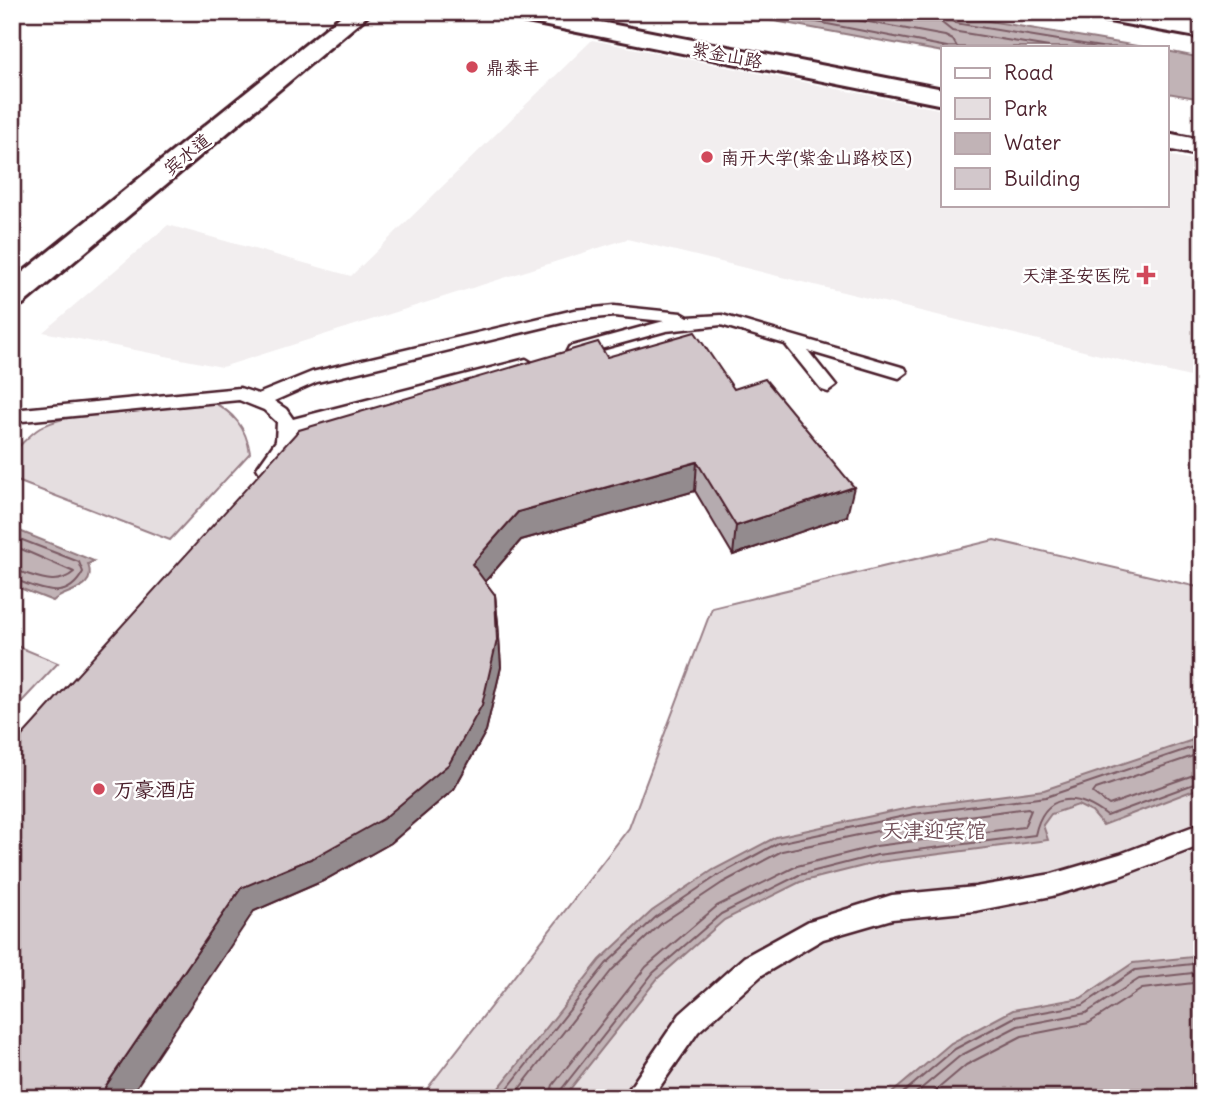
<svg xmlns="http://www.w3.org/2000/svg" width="1214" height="1110" viewBox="0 0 1214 1110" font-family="Delius,'LXGW WenKai TC',sans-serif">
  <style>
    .built { fill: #f2eeef }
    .green { fill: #e5dee0; stroke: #987e86; stroke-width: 2 }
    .water { fill: #c1b3b6; stroke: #91787e; stroke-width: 2 }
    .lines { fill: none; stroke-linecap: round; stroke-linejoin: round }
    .shore { stroke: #7a5a63; stroke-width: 2 }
    .lane-casing { stroke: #4a1f2b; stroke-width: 5 }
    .street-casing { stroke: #4a1f2b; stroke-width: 6 }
    .primary-casing { stroke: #4a1f2b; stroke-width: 6 }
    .lane { fill: #fff; fill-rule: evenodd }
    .street { fill: #fff; fill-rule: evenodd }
    .primary { fill: #fff; fill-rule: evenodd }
    .wall { fill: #b5abaf; stroke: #4a1f2b; stroke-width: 2 }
    .shaded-wall { fill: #938b8e; stroke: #4a1f2b; stroke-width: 2 }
    .building { fill: #d2c7cb; stroke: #4a1f2b; stroke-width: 2 }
    .poi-dot { fill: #d1495b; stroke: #fff; stroke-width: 2.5 }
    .labels { text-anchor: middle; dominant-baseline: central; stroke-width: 5; stroke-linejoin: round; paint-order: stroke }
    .far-street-label { font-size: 18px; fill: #4a1f2b; stroke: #fff }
    .far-poi-label { font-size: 18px; fill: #4a1f2b; stroke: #fff; text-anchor: start }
    .poi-label { font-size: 21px; fill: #4a1f2b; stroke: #fff; text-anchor: start }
    .park-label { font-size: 21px; fill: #714f58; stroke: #fff }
  </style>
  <rect width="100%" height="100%" fill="#fff"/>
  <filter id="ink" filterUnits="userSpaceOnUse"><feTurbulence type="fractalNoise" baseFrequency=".0143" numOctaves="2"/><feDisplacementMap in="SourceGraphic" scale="14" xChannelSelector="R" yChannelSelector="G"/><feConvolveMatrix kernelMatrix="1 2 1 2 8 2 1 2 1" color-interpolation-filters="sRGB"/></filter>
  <g filter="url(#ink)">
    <polygon class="built" points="592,40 943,110 943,205 1167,205 1167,155 1202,162 1202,380 627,239 222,367 43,332 168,225 351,276"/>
    <g class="green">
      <path d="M211,401c23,12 35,26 39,52l-80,87 -158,-61v-26c9,-8 18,-19 28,-25 28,-18 134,-23 171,-27z"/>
      <polygon points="994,540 1202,588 1202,1098 420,1098 629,828 712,608"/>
      <polygon points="12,644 58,663 12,712"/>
    </g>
    <g class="water">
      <polygon points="726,12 936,12 1143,47 943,47 943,52"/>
      <polygon points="1167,51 1202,58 1202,99 1167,93"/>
      <path d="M12,528l82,33 -6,3c10,27 -23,25 -35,37l-41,-16z"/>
      <polygon points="1202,737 1202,787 1103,825 1092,812 1078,805 1051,814 1043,825 1048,840 879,862 800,882 724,920 658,978 563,1098 491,1098 600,960 652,911 713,870 776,837 913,807 1044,790"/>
      <polygon points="1202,956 1202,1098 886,1098 951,1043 1013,1010 1081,998 1133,963"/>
    </g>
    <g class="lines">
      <g class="shore">
        <polyline points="765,12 947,47"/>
        <polyline points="814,12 945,36 953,40 957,47"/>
        <polyline points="940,12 942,23 952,31 1049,47"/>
        <polyline points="949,12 950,19 955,23 1101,47"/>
        <path d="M12,536l67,26 4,10c-18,34 -46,14 -71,7"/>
        <path d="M12,545l62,27c-20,17 -40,2 -62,-2"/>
        <polyline points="1202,753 1096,789 1093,793 1109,805 1202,772"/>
        <polyline points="500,1098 606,964 656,917 717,876 778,843 914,814 1046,797 1202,744"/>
        <polyline points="512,1098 612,970 662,923 722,883 782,851 915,823 1028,808 1031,810 1024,827 876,846 797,866 717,906 646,967 553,1085 549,1098"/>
        <path d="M558,1098l2,-7 93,-118 68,-59 78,-39 78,-20 158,-20c9,-43 41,-43 72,-19l95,-35"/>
        <polyline points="897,1098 955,1049 1015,1017 1083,1005 1135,970 1202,963"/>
        <polyline points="910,1098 960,1056 1018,1026 1086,1013 1139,979 1202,972"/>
        <polyline points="927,1098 966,1065 1022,1036 1089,1023 1142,989 1202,982"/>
      </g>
      <g class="lane-casing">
        <g id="lane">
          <path d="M614,306l67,7 7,4 34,-2 183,53 2,4 -8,6 -91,-27 28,35 -8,6 -6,-2 -37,-46 -64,-19 -55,6 -91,25 -6,-1 -2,-4 2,-4 95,-26 -50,-5 -40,4 -257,62 -43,19 12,8 7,10 233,-60 8,5 -2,4 -236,63c-4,15 -17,47 -36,42l-3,-5 19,-27 1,-19 -13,-12 -25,-10 -227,22v-12l228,-22 18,6 54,-22 262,-62z"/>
          <polygon points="1202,823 1202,845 1120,876 1052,896 975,911 892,919 823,939 762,975 698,1032 652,1098 623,1098 680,1014 744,957 809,921 892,895 975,887 1052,874 1120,854"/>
        </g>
      </g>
      <g class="street-casing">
        <polygon id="street" points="1087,12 1138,12 1202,24 1202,38 1098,19 1090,17"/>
      </g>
      <g class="primary-casing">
        <g id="primary">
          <polygon points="346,12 372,12 23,304 12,307 12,281"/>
          <polygon points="501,12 549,12 943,89 943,105 512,19 504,17"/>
          <polygon points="1167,133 1202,140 1202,156 1167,149"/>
        </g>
      </g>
      <use href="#lane" class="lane"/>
      <use href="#street" class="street"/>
      <use href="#primary" class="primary"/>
    </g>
    <polygon class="wall" points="607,357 734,389 847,516 733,555 695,491 521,540 485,582 495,595 498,623 501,667 486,731 454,789 391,843 323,881 254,911"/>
    <g class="shaded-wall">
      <polygon points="697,462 695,491 521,540 476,592 472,564 518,512"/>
      <polygon points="854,487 847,516 733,555 736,526"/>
      <polygon points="495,595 498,623 501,667 486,731 454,789 391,843 323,881 254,911 129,1098 106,1098 105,1087 241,888"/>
    </g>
    <polygon class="building" points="695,332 734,389 765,379 854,487 736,526 697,462 518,512 472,564 495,595 497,640 482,705 449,764 383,819 313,858 241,888 105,1087 106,1098 12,1098 12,747 299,430 598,342 607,357"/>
  </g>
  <g class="poi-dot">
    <circle cx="472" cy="67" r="7"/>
    <circle cx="707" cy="157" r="7"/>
    <path d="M1142.5 264.5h7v7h7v7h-7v7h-7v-7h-7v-7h7z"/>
    <circle cx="99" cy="789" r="7"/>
  </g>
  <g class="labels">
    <g class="far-street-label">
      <text transform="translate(727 55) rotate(11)">紫金山路</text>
      <text transform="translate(187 154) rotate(-39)">宾水道</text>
    </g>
    <g class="far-poi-label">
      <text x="486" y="67">鼎泰丰</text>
      <text x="721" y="157">南开大学(紫金山路校区)</text>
      <text x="1130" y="275" text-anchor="end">天津圣安医院</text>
    </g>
    <g class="poi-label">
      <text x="113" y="789">万豪酒店</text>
    </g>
    <g class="park-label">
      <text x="934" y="830">天津迎宾馆</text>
    </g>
  </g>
  <rect width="1214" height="1110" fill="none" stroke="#fff" stroke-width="42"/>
  <rect x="21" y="21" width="1172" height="1068" fill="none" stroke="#4a1f2b" stroke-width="2.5" filter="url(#ink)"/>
  <rect x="941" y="46" width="228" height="161" fill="#ffffff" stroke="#b7a5aa" stroke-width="2"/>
  <rect x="955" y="68" width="35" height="10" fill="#ffffff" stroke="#b7a5aa" stroke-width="2"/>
  <text x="1004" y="80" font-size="21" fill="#4a1f2b">Road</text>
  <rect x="955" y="98" width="35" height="21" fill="#e5dee0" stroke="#b7a5aa" stroke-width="2"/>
  <text x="1004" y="116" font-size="21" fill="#4a1f2b">Park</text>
  <rect x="955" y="133" width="35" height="21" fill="#c1b3b6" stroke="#b7a5aa" stroke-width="2"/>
  <text x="1004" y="150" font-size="21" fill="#4a1f2b">Water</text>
  <rect x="955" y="168" width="35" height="21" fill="#d2c7cb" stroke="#b7a5aa" stroke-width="2"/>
  <text x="1004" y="186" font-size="21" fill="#4a1f2b">Building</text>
</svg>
